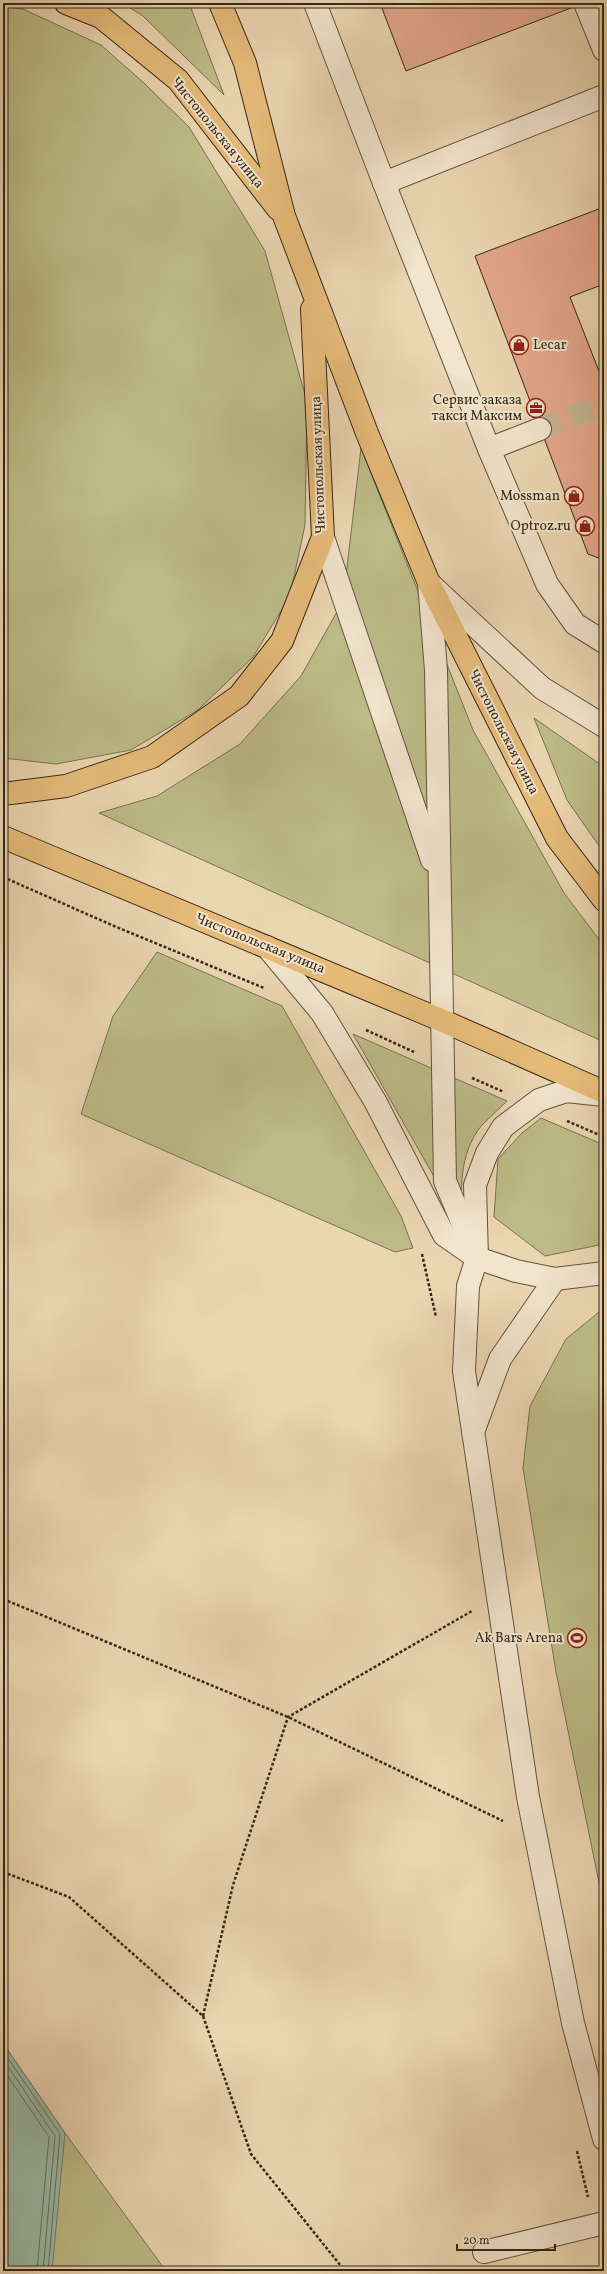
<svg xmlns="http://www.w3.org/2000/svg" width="607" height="2274" viewBox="0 0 607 2274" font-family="Vollkorn,serif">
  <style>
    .green { fill: #bdbc88; stroke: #787250 }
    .water { fill: #99baa6; stroke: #71806d }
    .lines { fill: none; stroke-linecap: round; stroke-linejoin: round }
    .shore { stroke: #66715f; stroke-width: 1 }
    .building { fill: #e3a88e; stroke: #342818 }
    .minor-tunnel { stroke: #c6b393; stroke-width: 22; stroke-dasharray: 22 11; stroke-linecap: butt }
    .minor-casing { stroke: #62543e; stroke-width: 24 }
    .major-casing { stroke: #342818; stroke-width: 24 }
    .path { stroke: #342818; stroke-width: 2.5; stroke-dasharray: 3 2; stroke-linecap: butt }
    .minor { stroke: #f2e4cd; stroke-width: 22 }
    .major { stroke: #e6bb79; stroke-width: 22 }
    .labels { text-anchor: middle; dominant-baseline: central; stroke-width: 4; stroke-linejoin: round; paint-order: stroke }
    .street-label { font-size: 14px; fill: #342818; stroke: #f2e4cd }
    .poi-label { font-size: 14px; fill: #342818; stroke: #f2e4cd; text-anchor: end }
  </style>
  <rect width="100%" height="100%" fill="#ebd6b2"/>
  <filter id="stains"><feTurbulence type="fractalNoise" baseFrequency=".005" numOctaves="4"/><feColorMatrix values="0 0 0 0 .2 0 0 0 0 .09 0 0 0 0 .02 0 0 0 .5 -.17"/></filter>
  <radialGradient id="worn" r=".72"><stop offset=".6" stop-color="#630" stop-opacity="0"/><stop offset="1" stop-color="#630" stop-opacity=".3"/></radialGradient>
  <g class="green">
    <polygon points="122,3 189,3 224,95 143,16"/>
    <polygon points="3,6 23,9 101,45 145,84 189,127 265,251 307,402 305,525 290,596 253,657 198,710 131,750 56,764 3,758"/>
    <polygon points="361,448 473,730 564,893 604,946 604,1042 99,813 157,796 240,744 301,676 343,601"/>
    <polygon points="534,718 604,767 604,853 567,800"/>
    <polygon points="157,952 282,1006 401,1216 413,1248 395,1252 81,1114 113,1016"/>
    <path d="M353,1034l154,67c-8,8 -17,16 -25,24 -24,29 -21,67 -20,101z"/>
    <polygon points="541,1118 604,1145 604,1244 545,1256 494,1217 498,1159 522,1133"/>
    <polygon points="604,1308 604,1907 556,1672 523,1468 530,1406 566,1339"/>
    <polygon points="3,2047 7,2049 65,2133 166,2271 3,2271"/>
  </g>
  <polygon class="water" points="3,2047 7,2049 65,2133 52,2271 3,2271"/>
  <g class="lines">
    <g class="shore">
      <polyline points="3,2051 60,2134 48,2271"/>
      <polyline points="3,2059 55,2136 43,2271"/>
      <polyline points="3,2069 49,2137 37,2271"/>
    </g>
  </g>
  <g class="building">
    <polygon points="380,3 584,3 406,71"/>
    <polygon points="604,207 604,284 570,297 604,384 604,560 588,554 475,256"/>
  </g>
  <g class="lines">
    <polyline class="minor-tunnel" points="540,429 604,404"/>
    <g class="minor-casing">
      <g id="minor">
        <polyline points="315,3 384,183 489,449 547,584 575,624 604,642"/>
        <polyline points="585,3 604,50"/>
        <polyline points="384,183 604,96"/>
        <polyline points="489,449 540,429"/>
        <polyline points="323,537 432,860"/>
        <polyline points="429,583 436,670 445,1181 472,1246"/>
        <polyline points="430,584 542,688 604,726"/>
        <polyline points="267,947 322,1013 375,1101 444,1235 477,1258 516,1271 555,1279 604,1273"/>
        <polyline points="604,1095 566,1091 539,1100 503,1127 487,1153 475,1185 477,1258 468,1286 464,1371 528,1797 573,2023 604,2139"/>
        <polyline points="473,1432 500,1359 555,1279"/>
        <polyline points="484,2252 604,2223"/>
      </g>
    </g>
    <g class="major-casing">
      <g id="major">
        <polyline points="66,3 101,17 178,80 278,209"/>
        <polyline points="220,3 245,63 284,216 367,433 429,583 557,838 604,900"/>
        <polyline points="3,794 66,786 152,757 239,696 282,641 323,537 312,309"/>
        <polyline points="3,837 441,1020 604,1092"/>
      </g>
    </g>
    <g class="path">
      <polyline points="3,877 114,926 264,988"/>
      <polyline points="366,1030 414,1052"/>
      <polyline points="472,1078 504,1092"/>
      <polyline points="567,1121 604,1137"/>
      <polyline points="422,1254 436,1317"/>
      <polyline points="3,1599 288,1717 503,1821"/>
      <polyline points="3,1872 69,1897 203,2016 251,2154 345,2271"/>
      <polyline points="203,2016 233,1885 288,1717 472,1611"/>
      <polyline points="577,2151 588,2197"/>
    </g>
    <use href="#minor" class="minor"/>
    <use href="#major" class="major"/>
  </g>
  <defs>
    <g id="shop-ring" transform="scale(1)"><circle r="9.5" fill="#f2e4cd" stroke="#8f2418" stroke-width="1.5"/><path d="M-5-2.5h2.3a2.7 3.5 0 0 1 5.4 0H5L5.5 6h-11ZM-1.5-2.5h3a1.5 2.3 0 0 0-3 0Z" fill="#8f2418"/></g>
    <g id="office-ring" transform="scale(1)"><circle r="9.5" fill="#f2e4cd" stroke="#8f2418" stroke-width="1.5"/><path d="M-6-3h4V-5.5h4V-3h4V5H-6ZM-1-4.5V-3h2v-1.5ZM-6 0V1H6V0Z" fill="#8f2418"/></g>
    <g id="stadium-ring" transform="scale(1)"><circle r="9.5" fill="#f2e4cd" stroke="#8f2418" stroke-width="1.5"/><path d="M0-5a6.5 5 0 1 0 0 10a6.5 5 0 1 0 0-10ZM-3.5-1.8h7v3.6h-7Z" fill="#8f2418"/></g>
  </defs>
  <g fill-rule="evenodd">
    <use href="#shop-ring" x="519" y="345"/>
    <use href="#office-ring" x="536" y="408"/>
    <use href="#shop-ring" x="574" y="496"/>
    <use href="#shop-ring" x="585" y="526"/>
    <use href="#stadium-ring" x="577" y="1638"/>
  </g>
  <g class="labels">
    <g class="street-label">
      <text transform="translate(217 133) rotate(51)">Чистопольская улица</text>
      <text transform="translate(319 465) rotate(-92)">Чистопольская улица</text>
      <text transform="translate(503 732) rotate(63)">Чистопольская улица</text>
      <text transform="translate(260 944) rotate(22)">Чистопольская улица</text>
    </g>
    <g class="poi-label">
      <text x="533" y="345" text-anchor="start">Lecar</text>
      <text x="522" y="400">Сервис заказа<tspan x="522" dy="16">такси Максим</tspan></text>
      <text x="560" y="496">Mossman</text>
      <text x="571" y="526">Optroz.ru</text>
      <text x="563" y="1638">Ak Bars Arena</text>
    </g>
  </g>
  <rect width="607" height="2274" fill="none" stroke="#ebd6b2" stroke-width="16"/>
  <rect x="4" y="4" width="599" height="2266" fill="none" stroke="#342818" stroke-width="2"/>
  <rect x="8" y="8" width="591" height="2258" fill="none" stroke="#342818"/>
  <path d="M457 2244v6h98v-6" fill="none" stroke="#342818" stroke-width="2"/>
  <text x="463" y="2244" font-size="12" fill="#342818" stroke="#f2e4cd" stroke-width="3" paint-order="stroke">20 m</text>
  <rect width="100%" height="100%" filter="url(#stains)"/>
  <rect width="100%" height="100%" fill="url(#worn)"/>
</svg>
